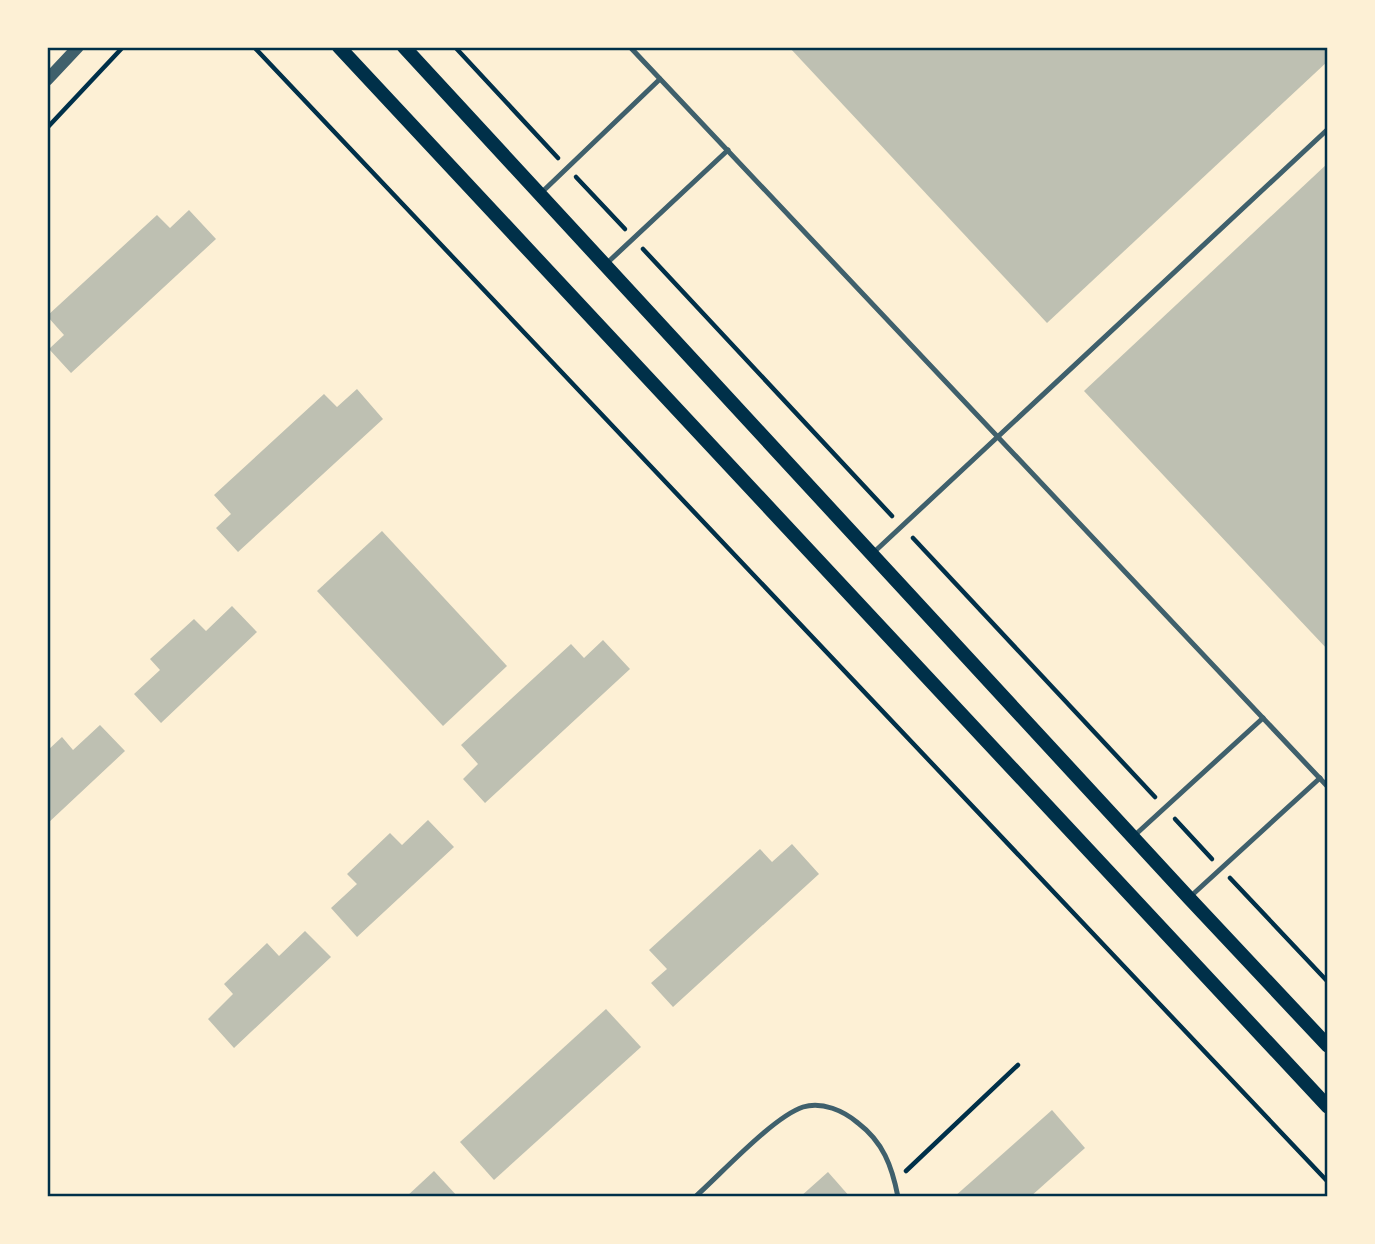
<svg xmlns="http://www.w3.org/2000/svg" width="1375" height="1244" viewBox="0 0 1375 1244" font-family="'Fira Sans Condensed',sans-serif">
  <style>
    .building { fill: #bec0b2 }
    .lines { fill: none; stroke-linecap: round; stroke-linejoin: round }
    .path { stroke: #003049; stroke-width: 4.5 }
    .service { stroke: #3f606c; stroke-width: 5 }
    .tertiary { stroke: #3f606c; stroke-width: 12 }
    .secondary { stroke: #003049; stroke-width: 14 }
    .neatline { fill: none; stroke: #003049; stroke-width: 2.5 }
  </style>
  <rect width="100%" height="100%" fill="#fdf0d5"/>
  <g class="building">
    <polygon points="789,47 1328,47 1328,61 1047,323"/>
    <polygon points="1328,163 1328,650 1084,391"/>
    <polygon points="189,210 216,239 71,373 49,349 64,335 47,316 157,215 170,228"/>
    <polygon points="357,389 383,419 238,552 216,528 231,514 214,495 324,394 337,407"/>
    <polygon points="382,531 507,666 443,726 317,591"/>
    <polygon points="232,606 257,632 161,723 134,694 160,670 150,659 194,619 206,631"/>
    <polygon points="603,640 630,669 485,803 463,779 478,764 461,745 571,644 584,658"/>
    <polygon points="100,725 125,751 47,824 47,751 62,737 73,750"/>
    <polygon points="428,820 454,847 357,937 331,908 357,884 347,874 390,833 402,845"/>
    <polygon points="792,844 819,874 673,1007 651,983 667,969 649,950 760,849 772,862"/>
    <polygon points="305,931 331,957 234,1048 208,1019 233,994 224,984 267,943 279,956"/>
    <polygon points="606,1009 641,1047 494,1180 460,1142"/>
    <polygon points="1052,1110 1085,1148 1030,1197 954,1197"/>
    <polygon points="434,1171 458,1197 406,1197"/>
    <polygon points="828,1172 850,1197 800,1197"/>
  </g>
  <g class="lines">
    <g class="path">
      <polyline points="254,47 1328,1182"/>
      <polyline points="455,47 558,158"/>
      <polyline points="47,128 123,47"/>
      <polyline points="576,177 625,229"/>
      <polyline points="643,249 892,516"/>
      <polyline points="913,538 1155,797"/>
      <polyline points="1175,819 1212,859"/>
      <polyline points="1230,878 1328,982"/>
      <polyline points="906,1171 1018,1065"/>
    </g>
    <g class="service">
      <polyline points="630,47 1328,787"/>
      <polyline points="540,194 660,79"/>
      <polyline points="606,264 728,150"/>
      <polyline points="872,554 1328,129"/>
      <polyline points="1135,835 1263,718"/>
      <polyline points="1191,896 1320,778"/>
      <path d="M695,1197c26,-23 78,-80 108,-90 19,-6 41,4 55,16 25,19 34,43 40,74"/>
    </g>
    <polyline class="tertiary" points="47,80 78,47"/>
    <g class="secondary">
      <polyline points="339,47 1328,1107"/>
      <polyline points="404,47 1189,898 1328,1046"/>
    </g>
  </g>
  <rect width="1375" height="1244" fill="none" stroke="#fdf0d5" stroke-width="98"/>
  <rect x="49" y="49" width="1277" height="1146" class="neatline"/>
</svg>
